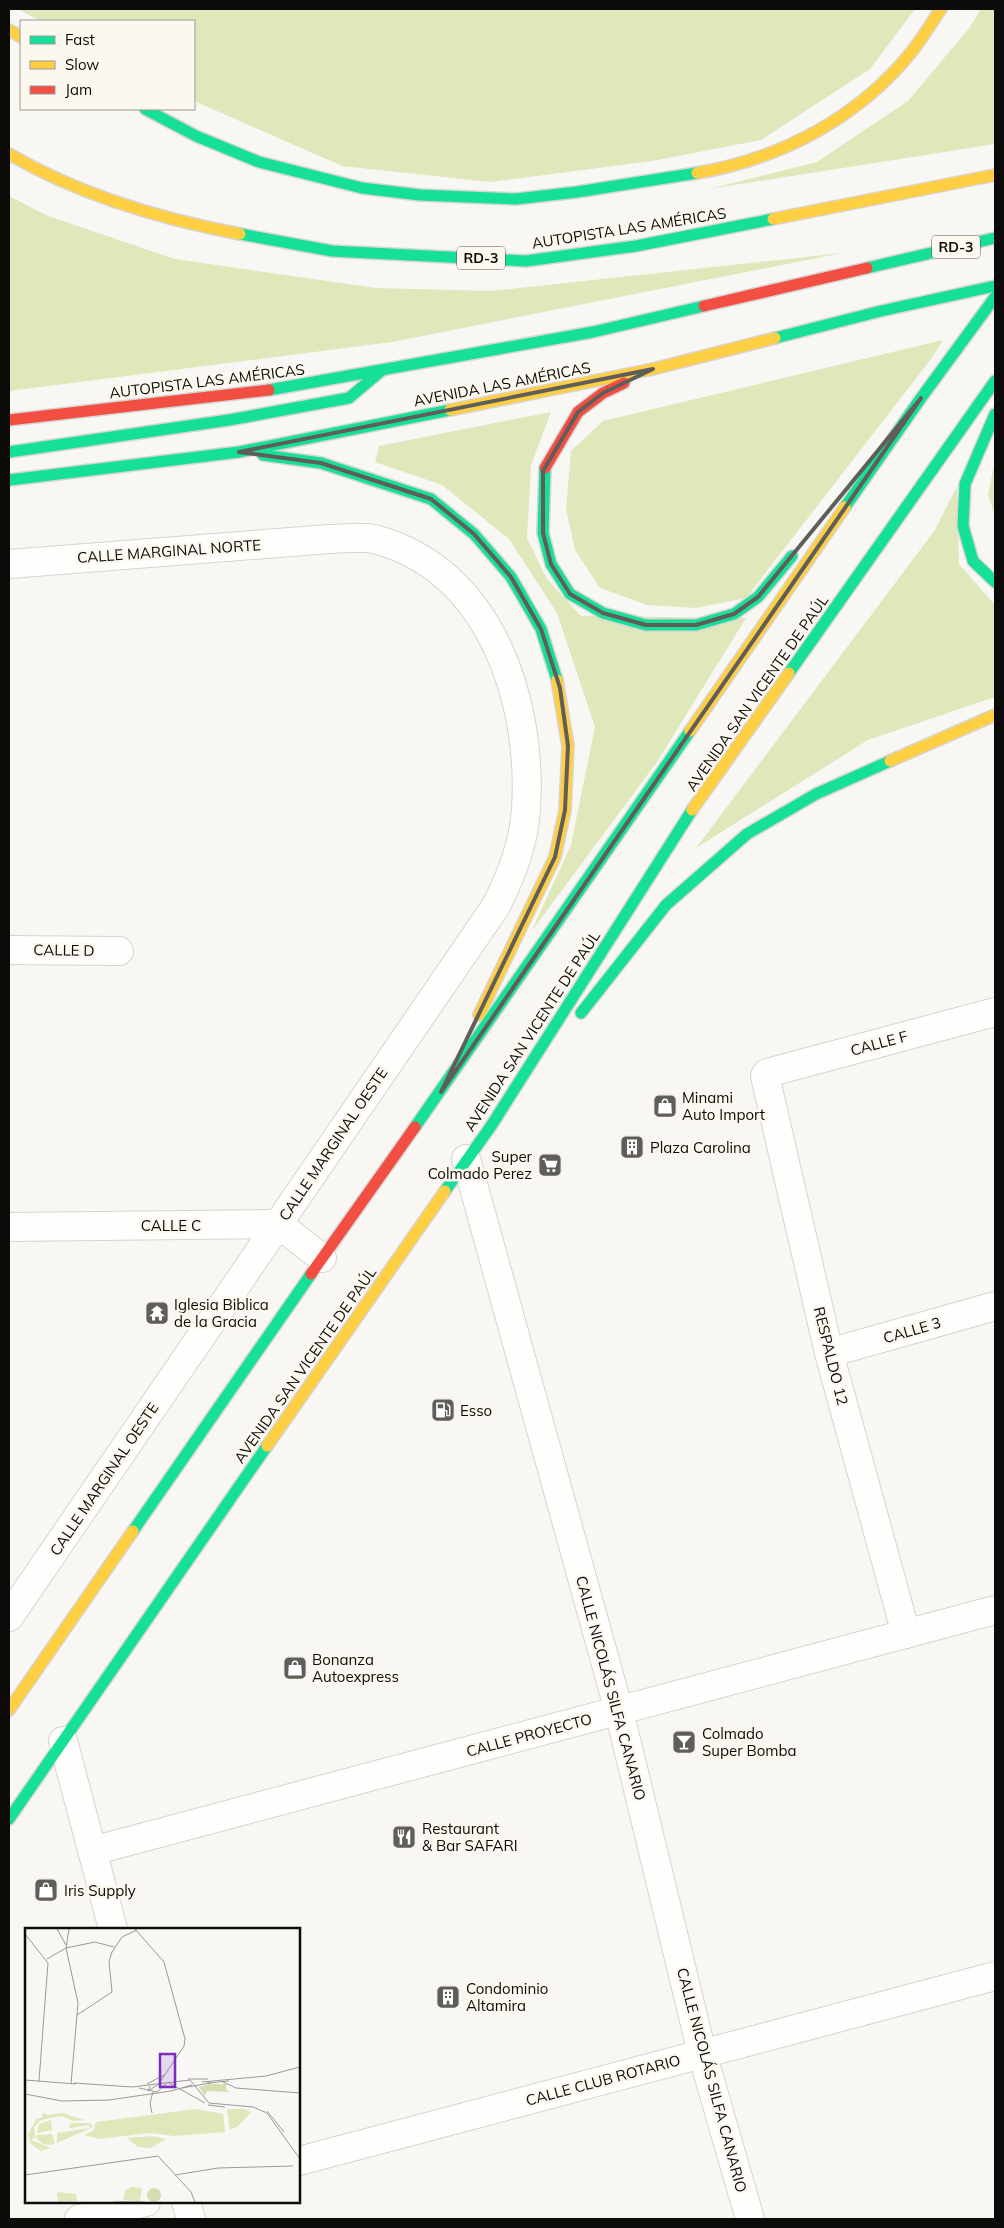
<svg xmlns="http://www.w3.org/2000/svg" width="1004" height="2228" viewBox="0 0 1004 2228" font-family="Mulish,sans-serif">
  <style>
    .green { fill: #dee8bb }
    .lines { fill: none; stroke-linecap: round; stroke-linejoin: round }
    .street-casing { stroke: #d5d4d1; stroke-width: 30 }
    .fast-casing { stroke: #d6d5d3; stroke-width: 14 }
    .slow-casing { stroke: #d6d5d3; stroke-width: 14 }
    .jam-casing { stroke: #d6d5d3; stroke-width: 14 }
    .street { stroke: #fefefd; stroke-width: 28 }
    .fast { stroke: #16e098; stroke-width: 11 }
    .slow { stroke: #ffcf43; stroke-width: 11 }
    .jam { stroke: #f24e42; stroke-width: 11 }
    .marked { fill: none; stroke: #605e5b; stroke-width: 4; stroke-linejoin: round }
    .labels { text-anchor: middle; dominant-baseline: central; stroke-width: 5; stroke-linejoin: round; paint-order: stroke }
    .shield { fill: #fcf8f0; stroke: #55524e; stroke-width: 1 }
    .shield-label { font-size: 14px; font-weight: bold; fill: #0d0b09 }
    .street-label { font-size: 15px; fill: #0d0b09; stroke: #fcf8f0 }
    .poi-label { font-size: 15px; fill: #0d0b09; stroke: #fcf8f0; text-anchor: start }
    .inset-road { fill: none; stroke: #9b9995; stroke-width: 1 }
    .view { fill: #7b2cbf; fill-opacity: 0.15; stroke: #7b2cbf; stroke-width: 2.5 }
    .inset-edge { fill: none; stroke: #0d0b09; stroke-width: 2.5 }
  </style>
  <rect width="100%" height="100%" fill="#f9f7f3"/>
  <g class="green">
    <polygon points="18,9 915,9 870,69 761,140 652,161 490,182 342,166 194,101 194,21 40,21"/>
    <polygon points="981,9 995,9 995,144 709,189 817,162 908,101 970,27"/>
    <polygon points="9,196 48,216 175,259 376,288 491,291 843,253 392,342 9,391"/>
    <polygon points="943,340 931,359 746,598 696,608 647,605 600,588 575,550 566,509 571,451 603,421"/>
    <polygon points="551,412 531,465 527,538 547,579 581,616 746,618 657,762 531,932 571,845 595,727 557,613 509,539 442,485 375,462 379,446"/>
    <polygon points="995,460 995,515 988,495"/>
    <polygon points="957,486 959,564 995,605 995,697 868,740 696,848 935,530"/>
  </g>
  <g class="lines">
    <g class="street-casing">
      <g id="street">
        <path d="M9,564l320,-25c14,0 32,-3 45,0 117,30 159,163 152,270 -2,35 -15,67 -30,97l-487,711"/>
        <polyline points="9,950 119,951"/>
        <polyline points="466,1159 619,1711 702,2053 750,2219"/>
        <polyline points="9,1227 278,1224 322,1258"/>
        <polyline points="829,1353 995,1306"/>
        <polyline points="906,1634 829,1353 765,1076 767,1073 995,1012"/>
        <polyline points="63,1741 113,1929"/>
        <polyline points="92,1851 995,1610"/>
        <polyline points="299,2161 995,1976"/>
        <polyline points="186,2202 191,2219"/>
        <polyline points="79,2219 146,2202"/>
      </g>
    </g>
    <g class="fast-casing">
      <g id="fast">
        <polyline points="145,109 196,136 259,162 362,188 420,195 516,199 577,192 697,173"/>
        <polyline points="240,234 332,251 526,261 636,246 773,219"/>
        <polyline points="867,268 995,238"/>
        <polyline points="775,338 881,311 995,286"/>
        <polyline points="269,390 593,332 704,306"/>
        <polyline points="995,414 965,484 963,526 973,561 995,582"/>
        <polyline points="9,452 229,420 349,398 381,371"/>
        <polyline points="263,455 321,463 431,499 474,534 511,577 541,629 557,680"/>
        <polyline points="545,468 543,533 551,564 570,594 603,613 646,625 696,625 734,614 758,597 792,556"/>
        <polyline points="9,480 239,452 450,410"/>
        <polyline points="845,507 921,398 995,297"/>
        <polyline points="789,673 995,381"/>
        <polyline points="581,1013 666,905 747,834 816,794 890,761"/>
        <polyline points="415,1127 690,731"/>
        <polyline points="445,1191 491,1126 692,810"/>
        <polyline points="133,1531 311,1274"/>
        <polyline points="9,1819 267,1446"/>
      </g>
    </g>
    <g class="slow-casing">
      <g id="slow">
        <polyline points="9,30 21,37"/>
        <path d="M9,154c70,41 152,65 231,80"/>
        <path d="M697,173c84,-14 163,-56 216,-123 10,-13 19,-28 28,-41"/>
        <polyline points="773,219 995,175"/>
        <polyline points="450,410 653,369 775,338"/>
        <polyline points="690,731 845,507"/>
        <polyline points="890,761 995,715"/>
        <polyline points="692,810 789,673"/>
        <polyline points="479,1015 555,857 565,810 568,746 557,680"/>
        <polyline points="267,1446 445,1191"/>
        <polyline points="9,1710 133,1531"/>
      </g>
    </g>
    <g class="jam-casing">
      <g id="jam">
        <polyline points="704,306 867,268"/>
        <polyline points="9,420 269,390"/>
        <polyline points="545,468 578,412 603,393 624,383"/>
        <polyline points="311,1274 415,1127"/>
      </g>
    </g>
    <use href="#street" class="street"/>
    <use href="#fast" class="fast"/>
    <use href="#slow" class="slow"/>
    <use href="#jam" class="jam"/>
  </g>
  <path class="marked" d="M653,369l-50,24 -25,19 -35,59v62l8,31 19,30 33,19 43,12h50l38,-11 24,-17 163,-199 -480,694 114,-235 10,-47 3,-64 -8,-58 -19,-59 -30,-52 -37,-43 -43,-35 -110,-36 -82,-11z"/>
  <defs>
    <g id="shop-square" transform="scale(1.25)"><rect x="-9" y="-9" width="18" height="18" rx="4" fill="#605e5b" stroke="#fcf8f0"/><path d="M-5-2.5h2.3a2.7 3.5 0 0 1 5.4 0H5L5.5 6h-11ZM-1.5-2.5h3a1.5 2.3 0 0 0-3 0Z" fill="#fff"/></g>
    <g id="building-square" transform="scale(1.25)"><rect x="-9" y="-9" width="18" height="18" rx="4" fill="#605e5b" stroke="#fcf8f0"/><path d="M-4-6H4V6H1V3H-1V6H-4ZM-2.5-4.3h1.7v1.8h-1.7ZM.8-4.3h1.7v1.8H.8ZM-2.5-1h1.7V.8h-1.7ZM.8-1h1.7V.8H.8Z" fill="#fff"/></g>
    <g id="supermarket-square" transform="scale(1.25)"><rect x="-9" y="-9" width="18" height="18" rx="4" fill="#605e5b" stroke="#fcf8f0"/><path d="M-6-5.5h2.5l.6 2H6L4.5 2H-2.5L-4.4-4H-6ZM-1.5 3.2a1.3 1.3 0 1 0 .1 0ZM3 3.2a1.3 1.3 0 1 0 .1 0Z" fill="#fff"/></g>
    <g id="temple-square" transform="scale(1.25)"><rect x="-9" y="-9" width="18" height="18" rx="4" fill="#605e5b" stroke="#fcf8f0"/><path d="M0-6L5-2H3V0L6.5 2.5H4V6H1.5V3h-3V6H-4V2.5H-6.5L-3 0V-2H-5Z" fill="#fff"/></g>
    <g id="fuel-square" transform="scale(1.25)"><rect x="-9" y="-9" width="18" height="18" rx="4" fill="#605e5b" stroke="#fcf8f0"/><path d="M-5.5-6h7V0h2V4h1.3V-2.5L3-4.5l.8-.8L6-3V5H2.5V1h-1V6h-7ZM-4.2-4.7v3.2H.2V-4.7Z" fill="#fff"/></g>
    <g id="bar-square" transform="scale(1.25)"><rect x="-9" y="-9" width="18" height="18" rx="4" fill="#605e5b" stroke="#fcf8f0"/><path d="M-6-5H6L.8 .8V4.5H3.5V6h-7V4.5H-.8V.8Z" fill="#fff"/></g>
    <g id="restaurant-square" transform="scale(1.25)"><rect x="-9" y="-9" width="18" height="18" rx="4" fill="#605e5b" stroke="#fcf8f0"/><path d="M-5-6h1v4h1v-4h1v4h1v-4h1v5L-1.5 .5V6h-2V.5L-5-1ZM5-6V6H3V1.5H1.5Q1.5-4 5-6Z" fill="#fff"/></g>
  </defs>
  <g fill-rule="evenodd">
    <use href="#shop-square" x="665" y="1106"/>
    <use href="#building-square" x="632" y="1147"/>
    <use href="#supermarket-square" x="550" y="1165"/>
    <use href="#temple-square" x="157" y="1313"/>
    <use href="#fuel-square" x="443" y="1410"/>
    <use href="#shop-square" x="295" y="1668"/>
    <use href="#bar-square" x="684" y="1742"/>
    <use href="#restaurant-square" x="404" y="1837"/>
    <use href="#shop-square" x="46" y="1890"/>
    <use href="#building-square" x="448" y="1997"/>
  </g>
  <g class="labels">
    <g class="shield">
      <rect x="932" y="235.5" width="48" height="23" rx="4"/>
      <rect x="457" y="246.5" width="48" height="23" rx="4"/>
    </g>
    <g class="shield-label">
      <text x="956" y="247">RD-3</text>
      <text x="481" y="258">RD-3</text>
    </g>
    <g class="street-label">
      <text transform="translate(629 228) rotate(-9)">AUTOPISTA LAS AMÉRICAS</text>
      <text transform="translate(207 381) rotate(-7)">AUTOPISTA LAS AMÉRICAS</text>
      <text transform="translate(502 384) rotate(-11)">AVENIDA LAS AMÉRICAS</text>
      <text transform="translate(169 551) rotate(-4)">CALLE MARGINAL NORTE</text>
      <text transform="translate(757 693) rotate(-55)">AVENIDA SAN VICENTE DE PAÚL</text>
      <text transform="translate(64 950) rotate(1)">CALLE D</text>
      <text transform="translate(532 1031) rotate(-57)">AVENIDA SAN VICENTE DE PAÚL</text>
      <text transform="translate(879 1043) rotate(-15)">CALLE F</text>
      <text transform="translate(333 1144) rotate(-56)">CALLE MARGINAL OESTE</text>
      <text x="171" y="1225">CALLE C</text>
      <text transform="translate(912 1330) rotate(-16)">CALLE 3</text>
      <text transform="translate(831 1356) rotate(76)">RESPALDO 12</text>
      <text transform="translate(305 1365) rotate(-55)">AVENIDA SAN VICENTE DE PAÚL</text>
      <text transform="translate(104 1479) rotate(-56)">CALLE MARGINAL OESTE</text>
      <text transform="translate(611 1688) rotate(75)">CALLE NICOLÁS SILFA CANARIO</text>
      <text transform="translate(529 1735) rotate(-15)">CALLE PROYECTO</text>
      <text transform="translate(603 2080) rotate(-15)">CALLE CLUB ROTARIO</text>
      <text transform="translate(712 2080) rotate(75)">CALLE NICOLÁS SILFA CANARIO</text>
    </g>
    <g class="poi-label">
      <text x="682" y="1097">Minami<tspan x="682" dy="17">Auto Import</tspan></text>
      <text x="650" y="1147">Plaza Carolina</text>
      <text x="532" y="1156" text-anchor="end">Super<tspan x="532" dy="17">Colmado Perez</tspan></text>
      <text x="174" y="1304">Iglesia Biblica<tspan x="174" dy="17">de la Gracia</tspan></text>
      <text x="460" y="1410">Esso</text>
      <text x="312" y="1659">Bonanza<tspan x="312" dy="17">Autoexpress</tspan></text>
      <text x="702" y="1733">Colmado<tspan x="702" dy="17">Super Bomba</tspan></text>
      <text x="422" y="1828">Restaurant<tspan x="422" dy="17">&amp; Bar SAFARI</tspan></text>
      <text x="64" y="1890">Iris Supply</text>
      <text x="466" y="1988">Condominio<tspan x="466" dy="17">Altamira</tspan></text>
    </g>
  </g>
  <g transform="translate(25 1928)">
    <rect width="275" height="275" fill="#f9f7f3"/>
    <path d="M171,181l27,5 2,18 -51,4 -24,-3 -51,6 -15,-4 10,-5 2,-8zM202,181h18l6,3 -13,14 -8,4zM17,184l5,3 16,-2 21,7 -10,1 -13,-5 -20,4 -7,7 1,10 -4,3 20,8 -10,3 -14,-10 4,1 -3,-7 8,-16 7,-2zM26,192l1,10 -15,3 2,-9zM46,195h19l3,4 -36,16v-10l33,-5 -1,-3 -20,3zM27,206l3,10 -4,1 -8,-1 -7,-6 1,-3zM127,208l14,3 -15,9 -13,-1 -11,-9zM106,259l11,1 -2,13 -17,-1 2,-9zM32,264l19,2 1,7 -19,1z" fill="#dee8bb"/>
    <path d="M185,156h16v6l4,2 -23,-1 -2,5 -6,-9zM122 267a7 7 0 1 1 14 0a7 7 0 1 1-14 0Z" fill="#d4deaf"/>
    <path class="inset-road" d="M32,1l9,16M44,1l-3,19 12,55 -7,81M110,1l29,33 21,77 -1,7 -26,39M0,6l23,29 -9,118M22,31l19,-11 29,-6 19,5M52,87l35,-23 -3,-30 3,-10 10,-15 15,-7M163,151h20M0,152l51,4M177,154l64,-6 34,-9M198,154l13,6 64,5M49,155l58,4 58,-7 19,23 44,4 14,6 33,46M144,155l36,20M182,155l22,-2M122,156l17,-9M125,158l-2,5 11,-7M114,160l18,4 9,-8M157,160l29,-5M0,166l37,7 47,-1 62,-9 21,-6M183,177l17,2M242,183l17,21M127,185l-2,-10 3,-11M0,247l133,-19 33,36 4,10M150,247l43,-7 75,-2M88,274h31"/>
    <path class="view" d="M135,126h15v33h-15z"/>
    <rect width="275" height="275" class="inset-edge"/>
  </g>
  <rect width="1004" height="2228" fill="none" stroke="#0d0b09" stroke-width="20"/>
  <rect x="20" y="20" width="175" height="90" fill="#fcf8f0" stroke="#9c9994"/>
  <rect x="30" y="36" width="25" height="8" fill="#16e098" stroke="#9c9994"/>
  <text x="65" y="45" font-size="15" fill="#0d0b09">Fast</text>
  <rect x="30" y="61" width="25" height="8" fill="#ffcf43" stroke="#9c9994"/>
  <text x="65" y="70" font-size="15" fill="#0d0b09">Slow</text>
  <rect x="30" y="86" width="25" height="8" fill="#f24e42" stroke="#9c9994"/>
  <text x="65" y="95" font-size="15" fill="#0d0b09">Jam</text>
</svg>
